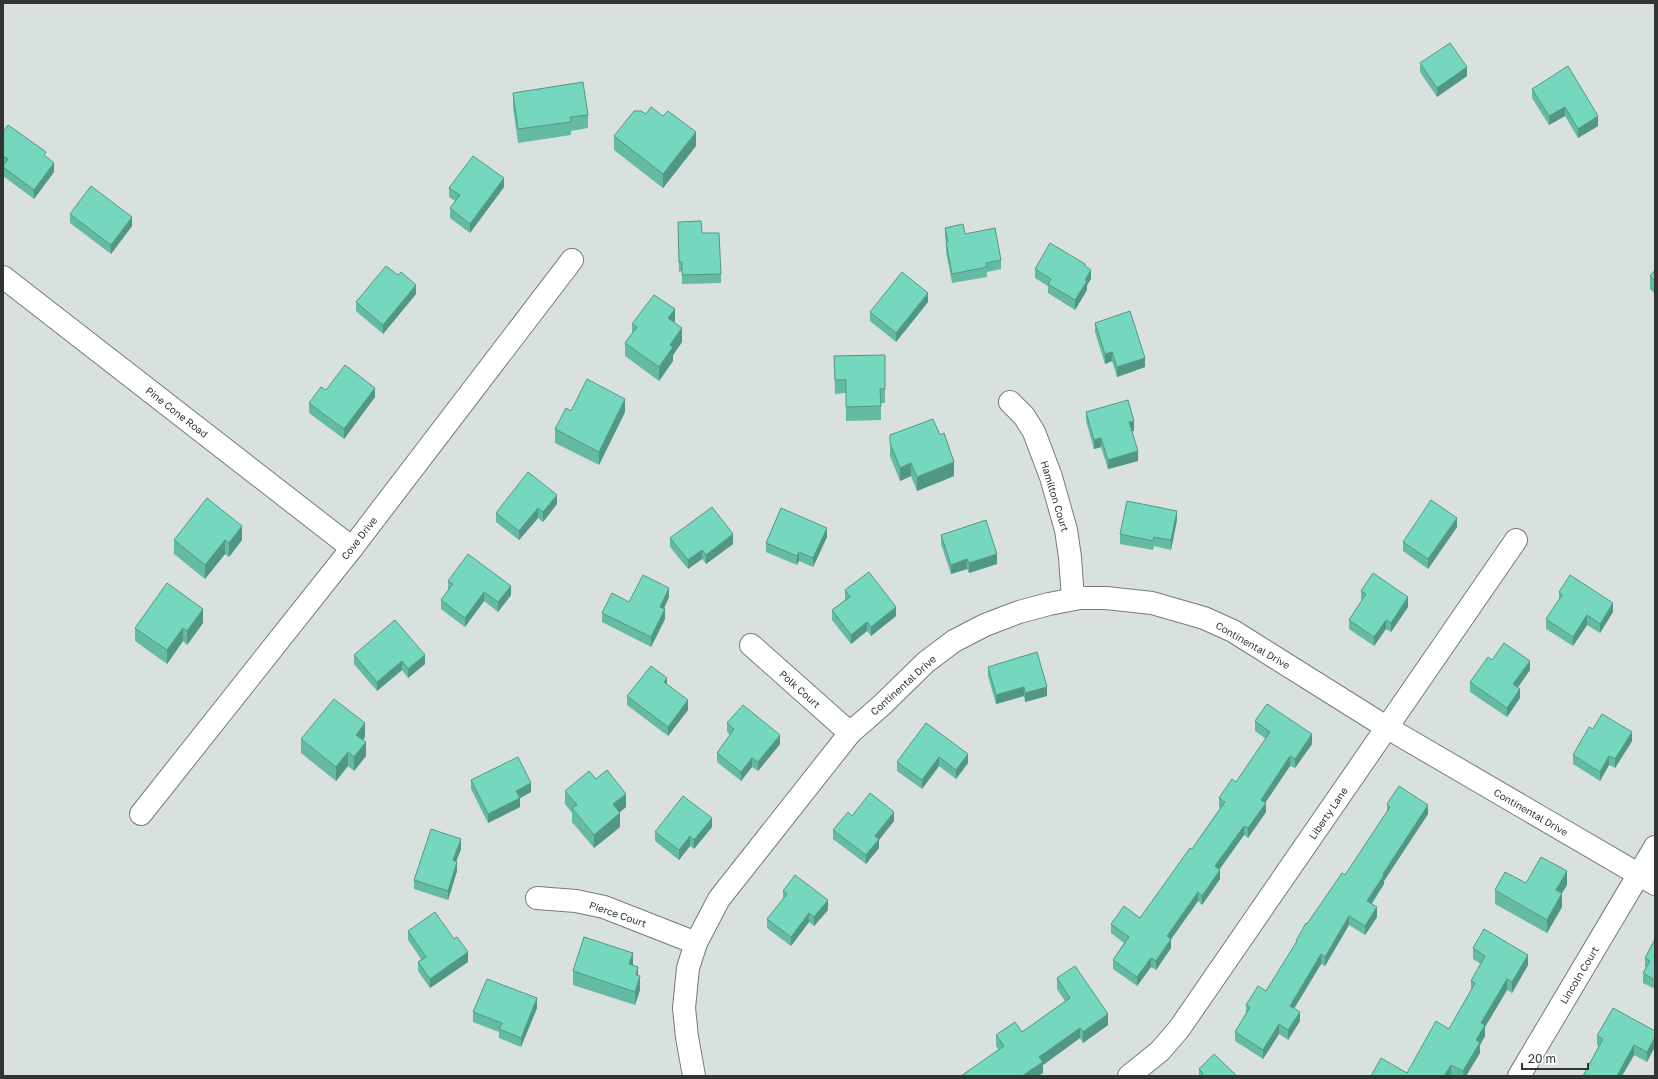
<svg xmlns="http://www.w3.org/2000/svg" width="1658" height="1079" viewBox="0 0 1658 1079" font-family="'Golos Text',sans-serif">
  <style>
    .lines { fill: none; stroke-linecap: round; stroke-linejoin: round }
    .minor-casing { stroke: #747b78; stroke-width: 24 }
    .minor { stroke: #fff; stroke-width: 22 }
    .wall { fill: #65baa3 }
    .shaded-wall { fill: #529785 }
    .building { fill: #75d8be; stroke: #529785 }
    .labels { text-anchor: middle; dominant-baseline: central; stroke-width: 3.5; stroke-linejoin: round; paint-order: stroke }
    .street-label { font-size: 10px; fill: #313433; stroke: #fff }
  </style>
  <rect width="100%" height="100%" fill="#d9e1de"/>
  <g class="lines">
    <g class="minor-casing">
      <g id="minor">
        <polyline points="3,277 352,548"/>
        <polyline points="1010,402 1024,416 1034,432 1051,477 1066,530 1070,557 1073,599"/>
        <polyline points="751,645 850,733"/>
        <polyline points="141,814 352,548 572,260"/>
        <polyline points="537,898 576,901 604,907 696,943"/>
        <polyline points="694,1076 687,1037 684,1008 688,968 696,943 719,899 850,733 882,705 926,662 954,641 985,625 1019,612 1049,604 1080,598 1106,598 1152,603 1204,618 1233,631 1386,727 1655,884"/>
        <polyline points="1129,1076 1160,1051 1179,1029 1516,540"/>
        <polyline points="1519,1076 1655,847"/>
      </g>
    </g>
    <use href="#minor" class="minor"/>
  </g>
  <g class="wall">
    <polygon points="1420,63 1467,76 1437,97 1420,72"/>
    <polygon points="1532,89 1598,126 1578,138 1565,116 1549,125 1532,98"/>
    <polygon points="513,93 588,115 588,128 571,131 571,135 518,143 513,107"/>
    <polygon points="646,114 696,146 663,188 614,150 614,136"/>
    <polygon points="3,132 46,157 54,172 34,199 3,176"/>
    <polygon points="504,187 470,233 450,218 450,208 455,201 449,197 449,188"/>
    <polygon points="70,214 132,226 111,254 70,223"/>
    <polygon points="678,222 702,233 721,274 721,283 682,284 682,271 679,272"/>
    <polygon points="945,228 965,234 1001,260 1001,269 987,272 987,277 952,283 946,252 946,242 945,237"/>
    <polygon points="1085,266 1091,279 1087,285 1087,290 1075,310 1048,293 1048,286 1035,278 1035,269"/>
    <polygon points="1655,270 1655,294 1650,289 1650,276"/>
    <polygon points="398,275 416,294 383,334 356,311 356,302"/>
    <polygon points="928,302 896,342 870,321 870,312"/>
    <polygon points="675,323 682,342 673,355 673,361 659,381 625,356 625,343 632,333 632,324"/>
    <polygon points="1095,323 1145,367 1117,377 1112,361 1105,364 1095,332"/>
    <polygon points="885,355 885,403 881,403 881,420 846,421 846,393 835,394 834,356"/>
    <polygon points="326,390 375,397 344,439 309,413 309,403"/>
    <polygon points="571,411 625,412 599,465 555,443 555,429"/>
    <polygon points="1086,412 1134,431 1132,431 1138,461 1108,469 1101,447 1094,449 1086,421"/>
    <polygon points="890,435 954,476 917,491 911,476 900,481 890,456"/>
    <polygon points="557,504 543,522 538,518 519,540 496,522 496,513"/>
    <polygon points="1177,520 1171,550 1154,546 1153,550 1120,544 1120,534"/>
    <polygon points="1457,527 1428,569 1403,551 1403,542"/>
    <polygon points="941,535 997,564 969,573 967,569 951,574 941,544"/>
    <polygon points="827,537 813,567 799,561 797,565 766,552 766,543"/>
    <polygon points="670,538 733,544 706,564 702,559 688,569 670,547"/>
    <polygon points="174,540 242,540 229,557 225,554 205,579 174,554"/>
    <polygon points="448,581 511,595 498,612 484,601 465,627 441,609 441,600 448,590"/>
    <polygon points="845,590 896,616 871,636 867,631 851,644 832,620 832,610 845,600"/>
    <polygon points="1361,591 1408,607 1391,632 1386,629 1374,646 1349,629 1349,620 1362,601 1361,600"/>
    <polygon points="1559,592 1613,612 1600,633 1587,625 1573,646 1546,629 1546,619 1559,600"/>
    <polygon points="669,597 664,609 665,619 651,647 602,622 602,613"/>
    <polygon points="203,623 187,645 183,641 167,664 135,641 135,628"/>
    <polygon points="354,655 425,664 408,678 402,670 377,691 354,664"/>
    <polygon points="1492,660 1530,670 1518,687 1520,698 1507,717 1470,692 1470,682"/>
    <polygon points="988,667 1047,696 1025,702 1024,696 996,704 988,676"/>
    <polygon points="667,685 688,710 668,736 627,705 627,696"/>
    <polygon points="1255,721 1312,744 1295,768 1290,766 1265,803 1266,812 1248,838 1244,835 1220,869 1220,879 1202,905 1198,901 1171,939 1171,948 1156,970 1151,967 1137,986 1113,969 1113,960 1124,943 1111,933 1111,924 1140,918 1192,849 1220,808 1219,807 1219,798 1236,782 1266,739 1255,731"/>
    <polygon points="727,723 780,744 758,771 752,767 741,781 717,762 717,753 730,735 727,732"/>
    <polygon points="926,723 968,763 956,779 939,766 922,789 897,771 897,762"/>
    <polygon points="1593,729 1632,741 1615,768 1609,765 1600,781 1573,764 1573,755"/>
    <polygon points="365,737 363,740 366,756 354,771 348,766 336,781 301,753 301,739"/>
    <polygon points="596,779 626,807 620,812 620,827 594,848 572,822 572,813 565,804 565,791"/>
    <polygon points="471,780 531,792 520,798 520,807 488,823 471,789"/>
    <polygon points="1387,804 1428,814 1384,881 1384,884 1372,904 1377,917 1365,935 1349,925 1325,966 1321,964 1294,1009 1300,1021 1288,1040 1279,1034 1263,1059 1235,1041 1235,1032 1246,1013 1246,1005 1266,991 1296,944 1296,941 1307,924 1345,875 1387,813"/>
    <polygon points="852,816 894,821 879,840 879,848 866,864 833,839 833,830"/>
    <polygon points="712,827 694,849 690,846 679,860 655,841 655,832"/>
    <polygon points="461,849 456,861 457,871 448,900 414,889 414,880"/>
    <polygon points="1526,883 1567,885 1562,893 1562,907 1547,933 1495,904 1495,890"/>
    <polygon points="783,891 828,910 814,926 809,922 791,946 767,928 767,919 783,899"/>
    <polygon points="408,931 468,962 430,988 418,971 418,962 421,959 408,940"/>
    <polygon points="1655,939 1655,989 1643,983 1643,973 1646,968 1645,967 1645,958"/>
    <polygon points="1473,948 1528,965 1512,993 1507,990 1485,1027 1485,1036 1480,1045 1480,1053 1466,1076 1452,1076 1451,1075 1407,1073 1449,1029 1471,991 1471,981 1481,964 1473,959"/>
    <polygon points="633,965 638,975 640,990 635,1005 573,985 573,971"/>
    <polygon points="1057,978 1108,1025 1083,1043 1080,1038 1043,1065 1043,1073 1038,1076 961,1076 999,1050 996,1046 996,1035 1022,1032 1065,1001 1057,989"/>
    <polygon points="537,1008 521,1047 499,1038 499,1032 473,1022 473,1012"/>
    <polygon points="1655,1031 1647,1062 1634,1055 1622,1076 1583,1076 1599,1046 1597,1045 1597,1036"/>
    <polygon points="1199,1069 1237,1076 1199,1076"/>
  </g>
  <g class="shaded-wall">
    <polygon points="1467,67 1467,76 1437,97 1437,88"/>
    <polygon points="1565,107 1565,116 1549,125 1549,116"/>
    <polygon points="1598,116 1598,126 1578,138 1578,129"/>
    <polygon points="696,132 696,146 663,188 663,174"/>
    <polygon points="54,163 54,172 34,199 34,190"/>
    <polygon points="504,178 504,187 470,233 470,224"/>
    <polygon points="132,217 132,226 111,254 111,245"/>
    <polygon points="1091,270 1091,279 1087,285 1087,290 1075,310 1075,300 1085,280"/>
    <polygon points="416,285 416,294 383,334 383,325"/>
    <polygon points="928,293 928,302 896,342 896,333"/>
    <polygon points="675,309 675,323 668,318"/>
    <polygon points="682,328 682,342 673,355 673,361 659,381 659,367 670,345"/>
    <polygon points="1112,352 1112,361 1105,364 1105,354"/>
    <polygon points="1145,358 1145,367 1117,377 1117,367"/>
    <polygon points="375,388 375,397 344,439 344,429"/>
    <polygon points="625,399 625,412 599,465 599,452"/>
    <polygon points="1134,421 1134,431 1129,432 1129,422"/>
    <polygon points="1101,438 1101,447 1094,449 1094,440"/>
    <polygon points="1138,451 1138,461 1108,469 1108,460"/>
    <polygon points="954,462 954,476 917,491 917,477"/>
    <polygon points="911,463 911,476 900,481 900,468"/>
    <polygon points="557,495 557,504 543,522 543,512"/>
    <polygon points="538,508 538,518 519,540 519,531"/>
    <polygon points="1177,511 1177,520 1171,550 1171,540"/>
    <polygon points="1457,518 1457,527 1428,569 1428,559"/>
    <polygon points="242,526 242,540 229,557 229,543"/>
    <polygon points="827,528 827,537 813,567 813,558"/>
    <polygon points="733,534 733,544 706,564 706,555"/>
    <polygon points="225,540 225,554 205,579 205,565"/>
    <polygon points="702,550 702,559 688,569 688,560"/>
    <polygon points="799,552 799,561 797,565 797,556"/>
    <polygon points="997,554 997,564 969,573 969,563"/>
    <polygon points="967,559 967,569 951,574 951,565"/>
    <polygon points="511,586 511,595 498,612 498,602"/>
    <polygon points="669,588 669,597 660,616 660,607"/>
    <polygon points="484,592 484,601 465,627 465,618"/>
    <polygon points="1408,597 1408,607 1391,632 1391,623"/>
    <polygon points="1613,603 1613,612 1600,633 1600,624"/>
    <polygon points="896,607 896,616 871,636 871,627"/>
    <polygon points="203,609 203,623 187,645 187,631"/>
    <polygon points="665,609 665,619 651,647 651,637"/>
    <polygon points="1587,615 1587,625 1573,646 1573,637"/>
    <polygon points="1386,620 1386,629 1374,646 1374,637"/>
    <polygon points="867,622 867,631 851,644 851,635"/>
    <polygon points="183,628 183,641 167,664 167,650"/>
    <polygon points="425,655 425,664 408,678 408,669"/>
    <polygon points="402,661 402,670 377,691 377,682"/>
    <polygon points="1530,661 1530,670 1513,694 1513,684"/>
    <polygon points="667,678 667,688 664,682"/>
    <polygon points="1024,687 1024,696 996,704 996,695"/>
    <polygon points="1047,687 1047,696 1025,702 1025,693"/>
    <polygon points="1520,689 1520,698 1507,717 1507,708"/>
    <polygon points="688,700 688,710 668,736 668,727"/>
    <polygon points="365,723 365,737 356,748 356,735"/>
    <polygon points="1632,732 1632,741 1615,768 1615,759"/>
    <polygon points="1312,734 1312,744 1295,768 1295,759"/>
    <polygon points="780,735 780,744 758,771 758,762"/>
    <polygon points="366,742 366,756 354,771 354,757"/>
    <polygon points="348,752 348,766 336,781 336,767"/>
    <polygon points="968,754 968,763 956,779 956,770"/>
    <polygon points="1290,756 1290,766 1261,809 1261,800"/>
    <polygon points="1609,756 1609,765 1600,781 1600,772"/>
    <polygon points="939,757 939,766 922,789 922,780"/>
    <polygon points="752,758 752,767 741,781 741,772"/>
    <polygon points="531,783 531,792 520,798 520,807 488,823 488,814 516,791"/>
    <polygon points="626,794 626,807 613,818 613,804"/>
    <polygon points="1266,803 1266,812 1248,838 1248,828"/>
    <polygon points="1428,805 1428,814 1384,881 1384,884 1367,910 1367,901 1383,874"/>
    <polygon points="894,812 894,821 879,840 879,848 866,864 866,855 875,836"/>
    <polygon points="620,813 620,827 594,848 594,835"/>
    <polygon points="712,818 712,827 694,849 694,840"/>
    <polygon points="1244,826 1244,835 1215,875 1215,866"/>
    <polygon points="690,836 690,846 679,860 679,850"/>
    <polygon points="461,839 461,849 453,870 453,860"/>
    <polygon points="457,862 457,871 448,900 448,891"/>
    <polygon points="1220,870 1220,879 1202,905 1202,896"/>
    <polygon points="1567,871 1567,885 1556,903 1556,890"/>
    <polygon points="1198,892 1198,901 1167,945 1167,936"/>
    <polygon points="1562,893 1562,907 1547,933 1547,920"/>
    <polygon points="828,900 828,910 814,926 814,917"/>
    <polygon points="1377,907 1377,917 1365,935 1365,926"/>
    <polygon points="809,913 809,922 791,946 791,937"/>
    <polygon points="1349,916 1349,925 1325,966 1325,957"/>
    <polygon points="1171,939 1171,948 1156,970 1156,961"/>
    <polygon points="468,952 468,962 430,988 430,979"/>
    <polygon points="633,953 633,966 629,964"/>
    <polygon points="1321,954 1321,964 1290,1015 1290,1006"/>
    <polygon points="1528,955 1528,965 1512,993 1512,982"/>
    <polygon points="1151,958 1151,967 1137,986 1137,977"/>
    <polygon points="638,967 638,980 636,975"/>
    <polygon points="640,976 640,990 635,1005 635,992"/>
    <polygon points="1507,979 1507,990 1485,1027 1485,1036 1480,1045 1480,1053 1466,1076 1463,1076 1463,1071 1476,1040 1481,1023"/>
    <polygon points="537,998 537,1008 521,1047 521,1038"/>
    <polygon points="1300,1012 1300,1021 1288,1040 1288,1030"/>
    <polygon points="1108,1014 1108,1025 1083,1043 1083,1032"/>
    <polygon points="1279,1024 1279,1034 1263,1059 1263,1050"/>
    <polygon points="1080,1028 1080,1038 1043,1065 1043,1073 1038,1076 1022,1076 1039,1057"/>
    <polygon points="1655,1037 1655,1047 1647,1062 1647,1052"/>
    <polygon points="1634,1045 1634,1055 1622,1076 1617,1076"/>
    <polygon points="1451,1065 1451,1075 1450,1076 1444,1076"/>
  </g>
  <g class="building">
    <polygon points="1450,43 1467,67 1437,88 1420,63"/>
    <polygon points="1568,66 1598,116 1578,129 1565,107 1549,116 1532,89"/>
    <polygon points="583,82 588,115 570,117 571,122 518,129 513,93"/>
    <polygon points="651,107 663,116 668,111 696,132 663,174 614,136 634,111 641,111 646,114"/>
    <polygon points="8,125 46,152 44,155 54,163 34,190 3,167 3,166 8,159 3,156 3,132"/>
    <polygon points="473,156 504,178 470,224 450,208 460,195 449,188"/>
    <polygon points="91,186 132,217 111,245 70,214"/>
    <polygon points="701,221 702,233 719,233 721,274 682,275 682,262 679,262 678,222"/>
    <polygon points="963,224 965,234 995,228 1001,260 986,263 987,267 952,274 946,242 948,242 945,228"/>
    <polygon points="1050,243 1085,264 1085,266 1091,270 1085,280 1087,281 1075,300 1048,284 1051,279 1035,269"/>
    <polygon points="386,266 398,275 401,272 416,285 383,325 356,302"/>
    <polygon points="1655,270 1655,281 1650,276"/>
    <polygon points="902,272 928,293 896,333 870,312"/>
    <polygon points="654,295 675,309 668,318 682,328 670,345 673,347 659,367 625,343 637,327 632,324"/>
    <polygon points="1130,311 1145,358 1117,367 1112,352 1105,354 1095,323"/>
    <polygon points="885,355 885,389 880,389 881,406 846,407 846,380 835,380 834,356"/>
    <polygon points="345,365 375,388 344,429 309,403 321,387 326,390"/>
    <polygon points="587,379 625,399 599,452 555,429 566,408 571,411"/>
    <polygon points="1128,400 1134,421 1129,422 1138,451 1108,460 1101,438 1094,440 1086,412"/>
    <polygon points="933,419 940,435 944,433 954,462 917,477 911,463 900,468 890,443 890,435"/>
    <polygon points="528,472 557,495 543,512 538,508 519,531 496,513"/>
    <polygon points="207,498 242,526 229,543 225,540 205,565 174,540"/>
    <polygon points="1431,500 1457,518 1428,559 1403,542"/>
    <polygon points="1127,501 1177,511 1171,540 1154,537 1153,541 1120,534"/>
    <polygon points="712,507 733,534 706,555 702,550 688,560 670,538"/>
    <polygon points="781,508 827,528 813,558 799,552 797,556 766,543"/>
    <polygon points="986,520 997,554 969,563 967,559 951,565 941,535"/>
    <polygon points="468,554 511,586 498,602 484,592 465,618 441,600 453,584 448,581"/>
    <polygon points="869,572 896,607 871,627 867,622 851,635 832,610 850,597 845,590"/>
    <polygon points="1373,573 1408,597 1391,623 1386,620 1374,637 1349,620 1366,594 1361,591"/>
    <polygon points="643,575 669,588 660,607 665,609 651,637 602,613 612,593 629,602"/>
    <polygon points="1570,575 1613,603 1600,624 1587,615 1573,637 1546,619 1562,595 1559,592"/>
    <polygon points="167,583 203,609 187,631 183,628 167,650 135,628"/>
    <polygon points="395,620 425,655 408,669 402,661 377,682 354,655"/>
    <polygon points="1504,643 1530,661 1513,684 1520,689 1507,708 1470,682 1488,657 1492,660"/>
    <polygon points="1037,652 1047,687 1025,693 1024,687 996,695 988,667"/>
    <polygon points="651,666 667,678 664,682 688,700 668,727 627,696"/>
    <polygon points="334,699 365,723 356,735 366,742 354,757 348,752 336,767 301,739"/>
    <polygon points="1267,704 1312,734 1295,759 1290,756 1261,800 1266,803 1248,828 1244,826 1215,866 1220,870 1202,896 1198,892 1167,936 1171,939 1156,961 1151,958 1137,977 1113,960 1129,937 1111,924 1124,906 1140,918 1190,848 1192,849 1225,802 1219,798 1232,779 1236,782 1270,732 1255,721"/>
    <polygon points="743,705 780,735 758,762 752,758 741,772 717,753 734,729 727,723"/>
    <polygon points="1602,714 1632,732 1615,759 1609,756 1600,772 1573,755 1589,727 1593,729"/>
    <polygon points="926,723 968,754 956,770 939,757 922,780 897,762"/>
    <polygon points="518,757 531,783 516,791 520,798 488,814 471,780"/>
    <polygon points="607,770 626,794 613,804 620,813 594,835 572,808 577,805 565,791 589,771 596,779"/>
    <polygon points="1399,786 1428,805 1383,874 1384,875 1367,901 1377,907 1365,926 1349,916 1325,957 1321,954 1290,1006 1300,1012 1288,1030 1279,1024 1263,1050 1235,1032 1250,1007 1246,1005 1258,986 1266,991 1297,941 1296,941 1306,923 1307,924 1342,873 1345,875 1390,807 1387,804"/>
    <polygon points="870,793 894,812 875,836 879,839 866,855 833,830 848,812 852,816"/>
    <polygon points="683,796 712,818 694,840 690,836 679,850 655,832"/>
    <polygon points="431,829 461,839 453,860 457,862 448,891 414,880"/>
    <polygon points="1541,857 1567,871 1556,890 1562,893 1547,920 1495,890 1505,872 1526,883"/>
    <polygon points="795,875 828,900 814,917 809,913 791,937 767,919 787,894 783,891"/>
    <polygon points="435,912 454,939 457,937 468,952 430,979 418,962 426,957 408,931"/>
    <polygon points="1484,929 1528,955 1512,982 1507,979 1481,1023 1485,1025 1476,1040 1480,1042 1463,1071 1451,1065 1444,1076 1371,1076 1381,1058 1407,1073 1436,1021 1449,1029 1475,983 1471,981 1485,956 1473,948"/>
    <polygon points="584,937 633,953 629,964 638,967 636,975 640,976 635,992 573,971"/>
    <polygon points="1655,939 1655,980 1643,973 1650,961 1645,958"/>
    <polygon points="1075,966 1108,1014 1083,1032 1080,1028 1039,1057 1043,1062 1022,1076 1015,1076 1014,1075 1013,1076 961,1076 1004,1046 996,1035 1015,1022 1022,1032 1070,998 1057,978"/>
    <polygon points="487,979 537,998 521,1038 499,1029 502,1023 473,1012"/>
    <polygon points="1613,1008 1655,1031 1655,1037 1647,1052 1634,1045 1617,1076 1583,1076 1603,1039 1597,1036"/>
    <polygon points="1214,1054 1237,1076 1201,1076 1203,1073 1199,1069"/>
  </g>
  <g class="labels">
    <g class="street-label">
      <text transform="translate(177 412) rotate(38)">Pine Cone Road</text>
      <text transform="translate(1055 496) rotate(73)">Hamilton Court</text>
      <text transform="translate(359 538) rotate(-52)">Cove Drive</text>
      <text transform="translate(1253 645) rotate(30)">Continental Drive</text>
      <text transform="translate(903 685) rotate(-42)">Continental Drive</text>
      <text transform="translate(800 689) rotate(42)">Polk Court</text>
      <text transform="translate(1531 812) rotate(30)">Continental Drive</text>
      <text transform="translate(1328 813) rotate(-56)">Liberty Lane</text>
      <text transform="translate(618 914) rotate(19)">Pierce Court</text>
      <text transform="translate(1579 975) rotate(-59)">Lincoln Court</text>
    </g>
  </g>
  <rect width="1658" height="1079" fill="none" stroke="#313433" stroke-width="8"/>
  <path d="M1522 1063v6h66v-6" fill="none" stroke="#313433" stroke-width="2"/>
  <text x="1528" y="1063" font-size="12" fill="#313433" stroke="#ffffff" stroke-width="3" paint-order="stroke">20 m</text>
</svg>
